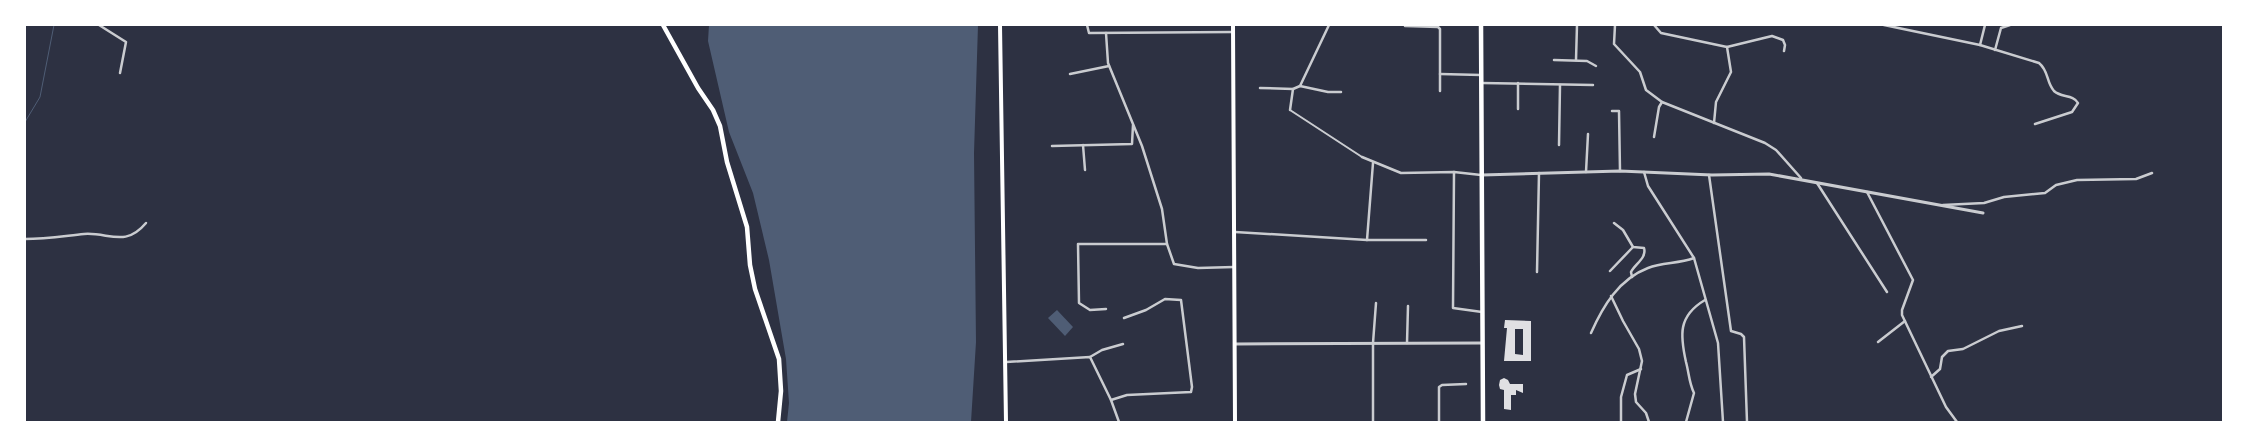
<svg xmlns="http://www.w3.org/2000/svg" width="2248" height="447" viewBox="0 0 2248 447" font-family="'PT Serif',serif">
  <style>
    .water { fill: #4f5d75 }
    .lines { fill: none; stroke-linecap: round; stroke-linejoin: round }
    .stream { stroke: #4f5d75; stroke-width: 1 }
    .building { fill: #e0e0e3; fill-rule: evenodd }
    .pedestrian { stroke: #caccd0; stroke-width: 2 }
    .minor { stroke: #caccd0; stroke-width: 2.5 }
    .tertiary { stroke: #caccd0; stroke-width: 3 }
    .secondary { stroke: #fff; stroke-width: 4 }
    .primary { stroke: #fff; stroke-width: 4.5 }
  </style>
  <rect width="100%" height="100%" fill="#2d3142"/>
  <g class="water">
    <polygon points="709,25 978,25 974,153 976,342 971,422 787,422 789,403 786,359 769,260 753,193 729,132 708,41"/>
    <polygon points="1057,310 1073,327 1065,336 1048,318"/>
  </g>
  <g class="lines">
    <polyline class="stream" points="25,122 40,97 54,25"/>
  </g>
  <g class="building">
    <path d="M1505,320l26,1v40h-27l3,-33h-3zM1515,329h8v26l-8,-1z"/>
    <polygon points="1504,378 1508,380 1510,384 1523,384 1523,393 1516,390 1516,395 1511,395 1511,410 1504,409 1504,390 1500,389 1499,385 1500,380"/>
  </g>
  <g class="lines">
    <polyline class="pedestrian" points="1290,110 1362,157"/>
    <g class="minor">
      <polyline points="99,25 126,42 120,73"/>
      <polyline points="1087,25 1089,33 1233,32"/>
      <polyline points="1615,25 1614,44 1640,72 1646,90 1662,102 1765,143 1776,150 1801,178"/>
      <polyline points="1654,25 1661,33 1727,47 1772,36 1783,40 1785,45 1784,51"/>
      <path d="M1884,25l96,20 59,18c10,8 7,19 15,28 7,7 19,3 24,12l-6,9 -37,12"/>
      <polyline points="1405,26 1438,27 1440,29 1440,91"/>
      <polyline points="1106,33 1108,63 1142,146 1162,209 1167,244 1174,264 1198,268 1234,267"/>
      <polyline points="1980,45 1985,25"/>
      <polyline points="1995,50 2001,28 2010,25"/>
      <polyline points="1554,60 1587,61 1596,66"/>
      <polyline points="1576,60 1577,25"/>
      <polyline points="1070,74 1109,66"/>
      <polyline points="1440,74 1481,75"/>
      <polyline points="1482,83 1593,85"/>
      <polyline points="1300,86 1328,92 1341,92"/>
      <polyline points="1260,88 1293,89 1300,86 1329,25"/>
      <polyline points="1518,109 1518,83"/>
      <polyline points="1290,110 1293,89"/>
      <polyline points="1612,111 1619,111 1620,171"/>
      <polyline points="1714,123 1716,102 1731,72 1727,47"/>
      <polyline points="1654,137 1659,107 1662,102"/>
      <polyline points="1083,145 1085,170"/>
      <polyline points="1559,145 1560,85"/>
      <polyline points="1052,146 1132,144 1133,125"/>
      <polyline points="1362,157 1401,173 1454,172 1481,175"/>
      <polyline points="1373,163 1367,240 1426,240"/>
      <polyline points="1454,172 1453,308 1482,312"/>
      <polyline points="1586,172 1588,134"/>
      <polyline points="1644,172 1648,186 1694,258 1718,343 1723,422"/>
      <polyline points="1709,175 1731,331 1741,334 1744,337 1747,422"/>
      <polyline points="1817,183 1887,292"/>
      <polyline points="1867,192 1913,280 1902,310 1902,315 1946,407 1957,422"/>
      <polyline points="1943,205 1984,203 2004,197 2045,193 2056,185 2077,180 2136,179 2152,173"/>
      <path d="M1614,223l9,7 10,17 11,1c3,10 -9,16 -13,24l1,5"/>
      <polyline points="1235,232 1367,240"/>
      <path d="M25,239c20,0 39,-3 59,-5 25,-2 41,14 62,-11"/>
      <polyline points="1610,271 1633,247"/>
      <polyline points="1537,272 1539,173"/>
      <polyline points="1611,296 1623,321 1639,349 1642,361 1635,394 1636,402 1646,413 1649,422"/>
      <polyline points="1106,309 1090,310 1079,303 1078,244 1167,244"/>
      <path d="M1591,333c12,-27 28,-54 57,-65 15,-6 30,-4 46,-10"/>
      <polyline points="1878,342 1905,321"/>
      <polyline points="1407,343 1408,306"/>
      <polyline points="1090,357 1102,350 1123,344"/>
      <polyline points="1006,362 1090,357 1111,400 1119,422"/>
      <polyline points="1931,377 1940,369 1942,357 1948,351 1963,349 1999,331 2022,326"/>
      <polyline points="1111,400 1127,395 1191,392 1192,387 1181,300 1165,299 1146,310 1124,318"/>
      <polyline points="1373,422 1373,343 1376,303"/>
      <polyline points="1439,422 1439,387 1442,385 1466,384"/>
      <polyline points="1621,422 1621,397 1627,375 1641,369"/>
      <path d="M1686,422l8,-29c-5,-10 -5,-20 -8,-31 -6,-27 -8,-46 19,-62"/>
    </g>
    <g class="tertiary">
      <polyline points="1482,175 1620,171 1712,175 1769,174 1983,213"/>
      <polyline points="1236,344 1482,343"/>
    </g>
    <g class="secondary">
      <polyline points="1000,25 1006,422"/>
      <polyline points="1233,25 1235,422"/>
    </g>
    <g class="primary">
      <polyline points="663,25 698,88 713,110 720,126 727,162 747,227 750,265 755,289 779,359 781,391 778,422"/>
      <polyline points="1481,25 1483,422"/>
    </g>
  </g>
  <rect width="2248" height="447" fill="none" stroke="#ffffff" stroke-width="52"/>
</svg>
